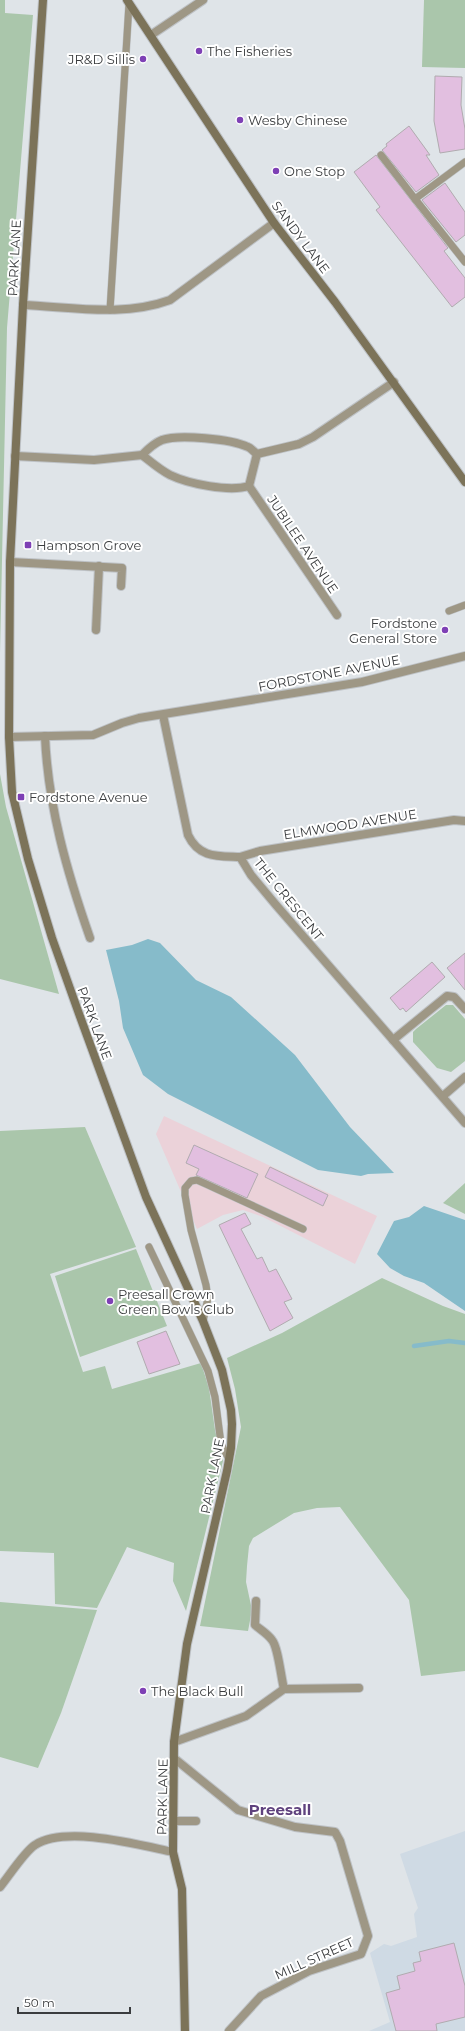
<svg xmlns="http://www.w3.org/2000/svg" width="465" height="2031" viewBox="0 0 465 2031" font-family="Montserrat,sans-serif">
  <style>
    .commercial { fill: #ebd2d9 }
    .built { fill: #cfdae4 }
    .green { fill: #aac6ab }
    .water { fill: #86bbca }
    .lines { fill: none; stroke-linecap: round; stroke-linejoin: round }
    .stream { stroke: #86bbca; stroke-width: 4.5 }
    .building { fill: #e2bfe0; stroke: #b0abaf }
    .service-casing { stroke: #bec2c6; stroke-width: 8 }
    .minor-casing { stroke: #bec2c6; stroke-width: 10 }
    .tertiary-casing { stroke: #bec2c6; stroke-width: 10 }
    .secondary-casing { stroke: #bec2c6; stroke-width: 10 }
    .service { stroke: #9e9785; stroke-width: 7 }
    .minor { stroke: #9e9785; stroke-width: 8 }
    .tertiary { stroke: #9e9785; stroke-width: 8 }
    .secondary { stroke: #7c7359; stroke-width: 8 }
    .poi-dot { fill: #7e40b5; stroke: #fff; stroke-width: 1.5 }
    .labels { text-anchor: middle; dominant-baseline: central; stroke-width: 4; stroke-linejoin: round; paint-order: stroke }
    .poi-label { font-size: 13px; fill: #3a3c3e; stroke: #fff; text-anchor: start }
    .street-label { font-size: 13px; fill: #3a3c3e; stroke: #fff }
    .quarter-label { font-size: 15px; font-weight: bold; fill: #5f427e; stroke: #fff }
  </style>
  <rect width="100%" height="100%" fill="#dfe4e8"/>
  <polygon class="commercial" points="164,1116 377,1216 355,1264 263,1217 243,1210 223,1215 197,1229 156,1134"/>
  <polygon class="built" points="465,1831 465,2031 369,2031 390,2022 370,1953 384,1944 391,1946 417,1937 414,1914 418,1908 400,1854"/>
  <g class="green">
    <polygon points="0,0 5,0 5,13 33,15 7,328 0,653"/>
    <polygon points="424,0 465,0 465,68 422,67"/>
    <polygon points="0,774 6,807 59,994 0,979"/>
    <polygon points="446,1005 453,1005 465,1019 465,1061 451,1072 437,1068 413,1042 413,1032 416,1029"/>
    <polygon points="85,1127 136,1247 50,1274 83,1372 105,1366 112,1389 201,1363 209,1388 215,1430 223,1461 186,1611 173,1581 174,1563 127,1547 97,1608 55,1604 54,1553 0,1551 0,1131"/>
    <polygon points="465,1183 465,1214 443,1203"/>
    <polygon points="136,1249 167,1326 80,1357 55,1276"/>
    <polygon points="382,1278 443,1306 465,1314 465,1671 421,1676 409,1600 340,1507 317,1508 294,1513 253,1538 249,1546 247,1566 246,1582 252,1610 248,1631 200,1626 241,1427 235,1389 227,1358 282,1333"/>
    <polygon points="0,1602 97,1610 61,1713 38,1768 0,1757"/>
  </g>
  <g class="water">
    <polygon points="148,939 160,943 196,980 231,997 295,1055 350,1127 394,1173 368,1174 361,1176 318,1170 168,1094 143,1075 123,1028 119,1001 106,950 132,945"/>
    <polygon points="424,1206 465,1220 465,1311 424,1283 404,1276 390,1268 377,1254 394,1221 409,1217"/>
  </g>
  <g class="lines">
    <polyline class="stream" points="414,1346 449,1341 465,1343"/>
  </g>
  <g class="building">
    <polygon points="435,76 462,77 461,105 465,129 465,149 440,153 434,121"/>
    <polygon points="409,126 430,155 426,155 439,175 416,192 382,150 387,146 386,144"/>
    <polygon points="376,155 448,248 444,251 465,278 465,297 452,307 376,210 380,207 354,172"/>
    <polygon points="445,183 465,212 465,235 456,242 422,200"/>
    <polygon points="465,953 465,990 447,968"/>
    <polygon points="432,962 445,977 406,1012 403,1008 400,1010 390,998"/>
    <polygon points="194,1145 258,1174 247,1198 196,1175 199,1169 186,1163"/>
    <polygon points="270,1167 328,1195 323,1206 265,1177"/>
    <polygon points="245,1213 251,1224 241,1229 257,1259 262,1257 269,1272 276,1269 292,1299 284,1302 293,1318 270,1331 219,1225"/>
    <polygon points="166,1331 180,1364 149,1374 137,1342"/>
    <polygon points="454,1943 465,1986 465,2017 436,2024 437,2031 396,2031 386,1993 400,1989 397,1976 415,1971 413,1963 421,1961 419,1952"/>
  </g>
  <g class="lines">
    <g class="service-casing">
      <g id="service">
        <polyline points="381,155 415,199"/>
        <polyline points="465,162 415,199 465,262"/>
        <polyline points="110,310 129,4"/>
        <polyline points="449,611 465,605"/>
        <polyline points="149,1247 208,1371 215,1397 221,1444 229,1459"/>
        <polyline points="203,1321 208,1298 206,1285 191,1230 185,1195 185,1188 191,1181 197,1180 206,1184 303,1229"/>
      </g>
    </g>
    <g class="minor-casing">
      <g id="minor">
        <polyline points="151,35 203,0"/>
        <path d="M23,305c49,2 101,12 147,-5l104,-77"/>
        <path d="M142,455c9,7 18,15 28,20 19,9 59,17 79,11l8,-32"/>
        <path d="M15,456l79,4 48,-5c6,-6 12,-12 20,-15 17,-6 69,-1 86,7 3,1 6,5 9,7l42,-10 14,-7 81,-55"/>
        <polyline points="249,486 337,615"/>
        <polyline points="10,562 122,568 121,586"/>
        <polyline points="96,630 99,566"/>
        <path d="M163,715l25,120c11,23 29,21 52,22l11,18 25,30 189,218"/>
        <path d="M45,736c3,70 22,136 45,202"/>
        <polyline points="9,737 93,735 122,723 139,718 362,682 465,656"/>
        <polyline points="240,857 260,851 454,820 465,821"/>
        <polyline points="393,1040 447,996 454,997 465,1009"/>
        <polyline points="443,1096 465,1077"/>
        <path d="M256,1601l-1,24c6,5 13,9 17,15 6,7 9,37 12,49"/>
        <polyline points="174,1742 246,1716 284,1689 359,1688"/>
        <polyline points="175,1759 238,1810 295,1827 335,1832 340,1841 368,1936 361,1954 309,1971 261,1996 229,2031"/>
        <polyline points="174,1821 196,1821"/>
      </g>
    </g>
    <g class="tertiary-casing">
      <path id="tertiary" d="M0,1887c9,-11 25,-36 35,-42 31,-20 104,0 138,7"/>
    </g>
    <g class="secondary-casing">
      <g id="secondary">
        <polyline points="43,0 23,305 10,562 9,737 12,792 28,859 52,938 78,1011 146,1197 203,1321 222,1370 231,1410 232,1424 231,1448 227,1471 187,1644 174,1742 173,1852 182,1889 185,2031"/>
        <polyline points="127,0 274,223 335,302 465,482"/>
      </g>
    </g>
    <use href="#service" class="service"/>
    <use href="#minor" class="minor"/>
    <use href="#tertiary" class="tertiary"/>
    <use href="#secondary" class="secondary"/>
  </g>
  <g class="poi-dot">
    <circle cx="199" cy="51" r="4"/>
    <circle cx="143" cy="59" r="4"/>
    <circle cx="240" cy="120" r="4"/>
    <circle cx="276" cy="171" r="4"/>
    <rect x="24" y="541" width="8" height="8" rx="2"/>
    <circle cx="445" cy="630" r="4"/>
    <rect x="17" y="793" width="8" height="8" rx="2"/>
    <circle cx="110" cy="1301" r="4"/>
    <circle cx="143" cy="1691" r="4"/>
  </g>
  <g class="labels">
    <g class="poi-label">
      <text x="207" y="51">The Fisheries</text>
      <text x="135" y="59" text-anchor="end">JR&amp;D Sillis</text>
      <text x="248" y="120">Wesby Chinese</text>
      <text x="284" y="171">One Stop</text>
      <text x="36" y="545">Hampson Grove</text>
      <text x="437" y="623" text-anchor="end">Fordstone<tspan x="437" dy="15">General Store</tspan></text>
      <text x="29" y="797">Fordstone Avenue</text>
      <text x="118" y="1294">Preesall Crown<tspan x="118" dy="15">Green Bowls Club</tspan></text>
      <text x="151" y="1691">The Black Bull</text>
    </g>
    <g class="street-label">
      <text transform="translate(301 237) rotate(53)">SANDY LANE</text>
      <text transform="translate(14 258) rotate(-87)">PARK LANE</text>
      <text transform="translate(303 544) rotate(56)">JUBILEE AVENUE</text>
      <text transform="translate(329 673) rotate(-11)">FORDSTONE AVENUE</text>
      <text transform="translate(350 824) rotate(-9)">ELMWOOD AVENUE</text>
      <text transform="translate(289 899) rotate(51)">THE CRESCENT</text>
      <text transform="translate(95 1023) rotate(70)">PARK LANE</text>
      <text transform="translate(212 1476) rotate(-79)">PARK LANE</text>
      <text transform="translate(162 1797) rotate(-89)">PARK LANE</text>
      <text transform="translate(314 1958) rotate(-24)">MILL STREET</text>
    </g>
    <g class="quarter-label">
      <text x="280" y="1809">Preesall</text>
    </g>
  </g>
  <path d="M18 2007v6h112v-6" fill="none" stroke="#3a3c3e" stroke-width="2"/>
  <text x="24" y="2007" font-size="12" fill="#3a3c3e" stroke="#ffffff" stroke-width="3" paint-order="stroke">50 m</text>
</svg>
